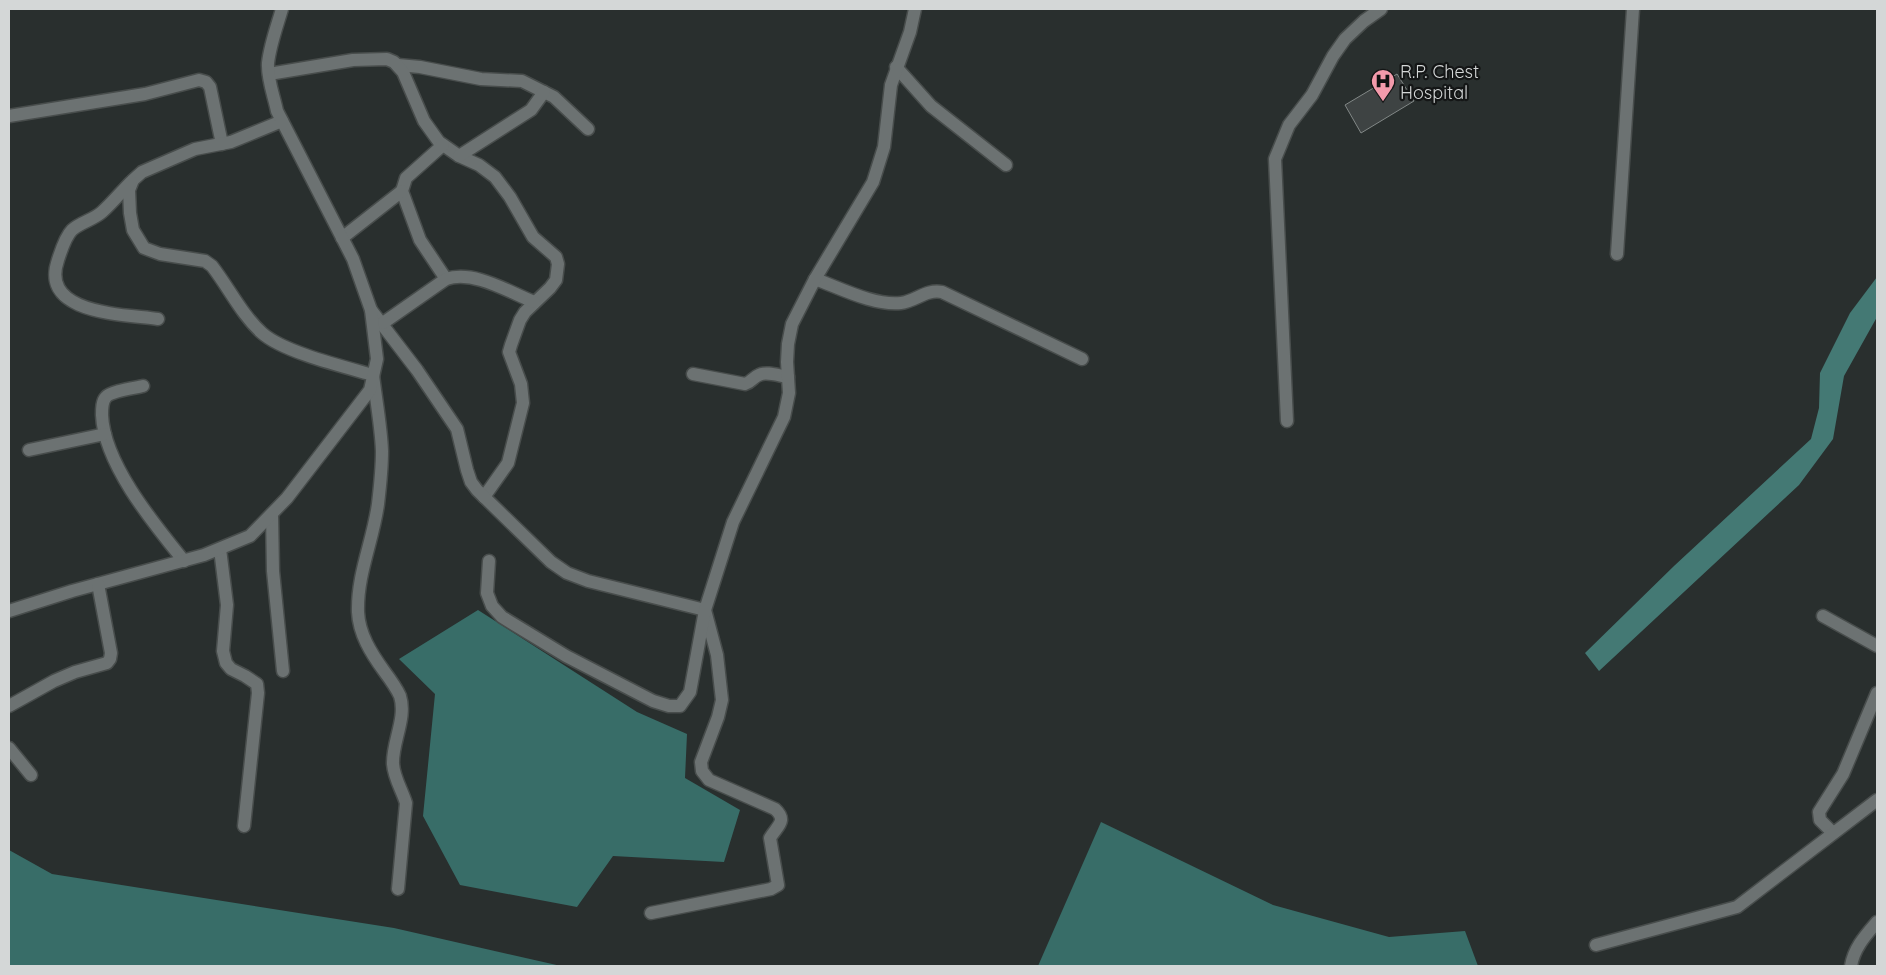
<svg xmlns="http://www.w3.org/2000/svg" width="1886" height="975" viewBox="0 0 1886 975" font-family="Quicksand,sans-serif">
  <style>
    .forest { fill: #386d68 }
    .water { fill: #447974 }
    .building { fill: #3e4343; stroke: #828887 }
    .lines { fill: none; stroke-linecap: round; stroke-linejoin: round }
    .minor-casing { stroke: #484d4c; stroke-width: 15 }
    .minor { stroke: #6c7272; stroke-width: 12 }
    .labels { text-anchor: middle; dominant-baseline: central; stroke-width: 4.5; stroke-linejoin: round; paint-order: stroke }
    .poi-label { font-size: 18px; fill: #d4d7d7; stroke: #141616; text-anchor: start }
  </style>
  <rect width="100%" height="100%" fill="#292f2e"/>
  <g class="forest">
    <polygon points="478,610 637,712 687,734 685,778 740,810 724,862 613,856 577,907 460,885 423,816 435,694 399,659"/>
    <polygon points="1101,822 1273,905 1389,937 1465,931 1478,966 1038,966"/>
    <polygon points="9,850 52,874 394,928 561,966 9,966"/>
  </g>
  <polygon class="water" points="1877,277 1877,317 1844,376 1833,439 1799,485 1599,671 1585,653 1674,566 1811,439 1819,408 1820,373 1850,313"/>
  <polygon class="building" points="1397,74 1414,101 1361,133 1345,105"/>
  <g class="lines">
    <g class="minor-casing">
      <g id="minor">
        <polyline points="398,65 420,67 481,79 522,81 554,97 588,129"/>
        <polyline points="896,67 931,106 1006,165"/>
        <polyline points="269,74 353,60 387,59 394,62 403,72 424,121 439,142 459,156 479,165 495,177 510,197 533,237 556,257 558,264 556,280 550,288 525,312 520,320 511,345 509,352 521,384 523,403 508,463 484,497"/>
        <polyline points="9,116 145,94 199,80 206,82 210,87 222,144"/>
        <path d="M282,121l-51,21 -36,7 -53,23 -9,8 -4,10 1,23 3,17 11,18 16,6 45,7 7,5c17,22 30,49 50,67 21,19 83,34 111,42 3,25 8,51 9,76 0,17 -2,36 -4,53 -5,37 -21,70 -20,108 1,22 13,41 26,59 6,8 12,16 16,25 7,22 -8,46 -7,68 1,14 9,26 13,39l-8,86"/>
        <polyline points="443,145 406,178 402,191 420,240 446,279"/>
        <polyline points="459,156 531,110 544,92"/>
        <path d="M131,182c-10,10 -19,21 -29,30 -9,8 -21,10 -30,18 -7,7 -11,21 -14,30 -19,55 67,54 100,59"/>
        <polyline points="342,238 402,191"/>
        <polyline points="1617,254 1633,9"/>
        <path d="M815,279c25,9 59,27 86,24 15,-2 25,-14 41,-11l140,67"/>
        <path d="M371,310l46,60 40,59 10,41 4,12 6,8 74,72 16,11 21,8 117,29 12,45 5,45 -4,17 -17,45 1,9 7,9 66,29c13,12 2,17 -5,29l8,47 -7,4 -120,24"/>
        <path d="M383,323l63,-44c28,-9 61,12 88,23"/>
        <path d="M693,374l52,10c7,-2 8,-7 14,-9 7,-4 21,1 29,2"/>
        <path d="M143,386c-8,2 -32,5 -37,11 -4,4 -4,12 -4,18 2,49 52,109 82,146"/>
        <polyline points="1287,421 1275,159 1289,125 1312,95 1333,56 1345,39 1364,21 1381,9"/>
        <polyline points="29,450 105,434"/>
        <polyline points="272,514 273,571 283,671"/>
        <polyline points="220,549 227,605 223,651 226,663 231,669 245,676 257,684 258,693 244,826"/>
        <polyline points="489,561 487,593 492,606 502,617 566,656 653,701 669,706 680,706 690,692 705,610 733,522 784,417 789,393 787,362 788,344 792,324 815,279 873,182 884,147 891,85 910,32 915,9"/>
        <path d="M9,611l63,-20 132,-36 46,-19 37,-38 83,-108 7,-31 -6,-49 -18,-51 -76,-148c-3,-15 -10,-32 -9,-48 2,-18 9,-37 14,-54"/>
        <polyline points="1823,616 1877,646"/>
        <polyline points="9,706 54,681 75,672 107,663 110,659 111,653 98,584"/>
        <polyline points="9,748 31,775"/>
        <polyline points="1833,833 1820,820 1819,812 1843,774 1877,693"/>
        <polyline points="1596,945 1737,907 1877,800"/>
        <path d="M1851,966c3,-18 14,-30 26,-44"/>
      </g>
    </g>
    <use href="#minor" class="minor"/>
  </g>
  <defs>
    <g id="hospital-pin" transform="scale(1.25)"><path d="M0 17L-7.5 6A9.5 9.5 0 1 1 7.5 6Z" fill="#f39aab" stroke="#141616"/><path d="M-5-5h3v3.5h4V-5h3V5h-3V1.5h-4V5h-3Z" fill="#111"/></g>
  </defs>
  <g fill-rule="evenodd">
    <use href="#hospital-pin" x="1383" y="81"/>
  </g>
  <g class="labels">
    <g class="poi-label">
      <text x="1400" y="71">R.P. Chest<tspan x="1400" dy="21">Hospital</tspan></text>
    </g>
  </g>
  <rect width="1886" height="975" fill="none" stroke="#d4d7d7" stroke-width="20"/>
</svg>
